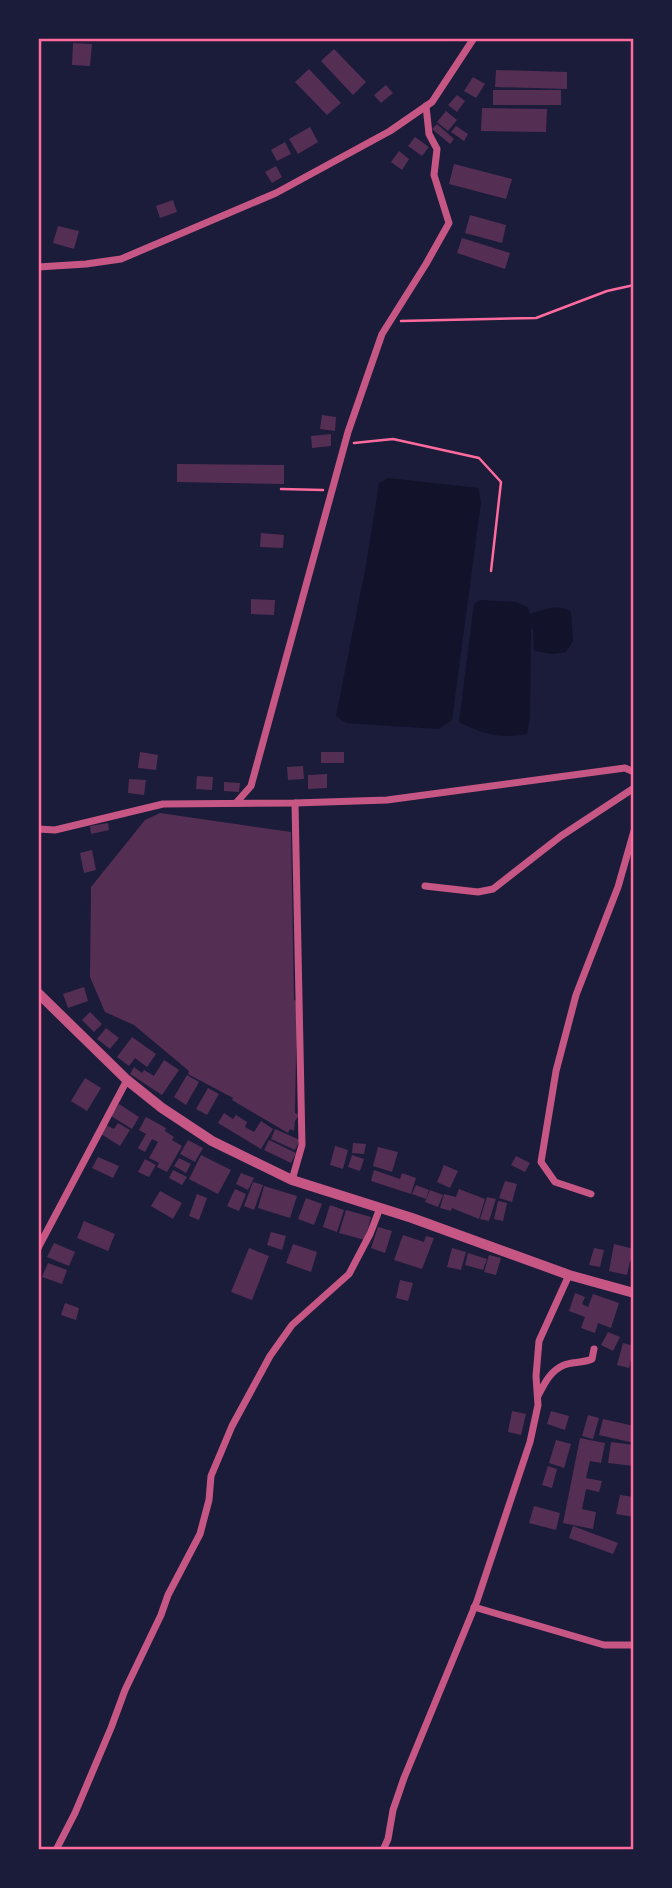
<svg xmlns="http://www.w3.org/2000/svg" width="672" height="1888" viewBox="0 0 672 1888" font-family="'PT Serif',serif">
  <style>
    .water { fill: #12122b }
    .building { fill: #542f53 }
    .lines { fill: none; stroke-linecap: round; stroke-linejoin: round }
    .path { stroke: #ff6b9d; stroke-width: 2.5 }
    .minor { stroke: #c65784; stroke-width: 7 }
    .tertiary { stroke: #c65784; stroke-width: 10 }
    .neatline { fill: none; stroke: #ff6b9d; stroke-width: 2.5 }
  </style>
  <rect width="100%" height="100%" fill="#1b1b3a"/>
  <g class="water">
    <polygon points="388,478 478,488 481,502 452,720 439,729 346,723 336,716 366,565 379,483"/>
    <path d="M480,600l35,2 12,5 3,7c15,-4 28,-11 41,-2l2,29 -7,11 -14,2 -18,-3 -1,-23 -2,1 -1,88 -3,17c-29,5 -43,0 -68,-12l15,-118z"/>
  </g>
  <g class="building">
    <polygon points="73,43 92,44 90,66 72,65"/>
    <polygon points="334,49 366,82 353,95 321,61"/>
    <polygon points="309,69 341,103 327,115 295,82"/>
    <polygon points="496,70 567,72 567,89 495,87"/>
    <polygon points="473,77 485,84 476,98 464,91"/>
    <polygon points="386,85 393,93 381,103 374,95"/>
    <rect x="493" y="90" width="68" height="15"/>
    <polygon points="457,95 465,101 457,112 448,105"/>
    <polygon points="482,108 547,109 546,132 481,131"/>
    <polygon points="446,111 457,120 448,131 437,122"/>
    <polygon points="437,124 454,139 450,144 432,129"/>
    <polygon points="456,126 468,134 464,141 451,132"/>
    <polygon points="310,127 318,142 298,154 289,139"/>
    <polygon points="415,137 429,147 422,156 408,146"/>
    <polygon points="285,142 291,154 277,161 271,150"/>
    <polygon points="399,151 409,159 402,170 391,162"/>
    <polygon points="454,164 512,179 506,199 449,184"/>
    <polygon points="276,166 282,177 272,183 265,172"/>
    <polygon points="173,200 177,212 160,218 156,206"/>
    <polygon points="470,215 506,225 502,243 465,233"/>
    <polygon points="58,226 79,231 74,249 53,243"/>
    <polygon points="462,238 510,253 505,269 457,253"/>
    <polygon points="322,415 336,417 335,431 320,429"/>
    <polygon points="331,434 331,446 312,448 311,436"/>
    <polygon points="177,464 284,465 284,484 177,482"/>
    <polygon points="261,533 284,535 283,548 260,547"/>
    <polygon points="251,599 275,600 274,615 251,614"/>
    <polygon points="140,752 158,755 156,770 138,768"/>
    <rect x="321" y="752" width="23" height="11"/>
    <polygon points="303,766 304,779 288,780 287,767"/>
    <polygon points="327,774 327,788 308,789 308,775"/>
    <polygon points="197,776 213,777 212,790 196,789"/>
    <polygon points="129,779 146,780 144,795 128,793"/>
    <polygon points="224,782 240,783 239,792 224,791"/>
    <polygon points="160,813 291,832 294,1000 297,1001 295,1113 299,1115 295,1121 294,1131 290,1129 288,1133 232,1100 233,1098 188,1074 189,1071 134,1025 105,1012 90,977 91,887 145,820"/>
    <polygon points="108,823 109,830 91,834 90,826"/>
    <polygon points="92,850 96,870 84,873 80,853"/>
    <polygon points="84,987 88,1001 68,1008 63,994"/>
    <polygon points="90,1012 102,1024 94,1032 82,1020"/>
    <polygon points="106,1028 119,1038 110,1049 97,1039"/>
    <polygon points="132,1037 156,1054 147,1067 135,1058 129,1066 117,1057"/>
    <polygon points="164,1060 179,1070 162,1095 130,1074 134,1067 142,1073 144,1070 154,1076"/>
    <polygon points="187,1075 199,1082 186,1105 174,1097"/>
    <polygon points="85,1078 101,1088 87,1111 71,1101"/>
    <polygon points="208,1088 219,1094 207,1115 196,1109"/>
    <polygon points="119,1104 139,1117 132,1129 111,1116"/>
    <polygon points="224,1113 233,1119 236,1115 247,1122 245,1127 254,1132 261,1121 273,1129 261,1149 218,1123"/>
    <polygon points="146,1117 166,1128 165,1131 174,1137 172,1140 182,1146 167,1172 157,1167 159,1163 149,1158 158,1142 152,1139 145,1152 138,1148 146,1134 139,1130"/>
    <polygon points="118,1123 130,1130 120,1146 101,1134 106,1125 114,1129"/>
    <polygon points="275,1129 300,1140 295,1150 271,1139"/>
    <polygon points="188,1140 203,1148 195,1162 180,1154"/>
    <polygon points="269,1140 296,1153 291,1163 264,1150"/>
    <polygon points="353,1143 366,1144 364,1154 352,1153"/>
    <polygon points="335,1146 348,1150 343,1169 330,1165"/>
    <polygon points="378,1147 398,1152 392,1172 373,1166"/>
    <polygon points="201,1155 231,1170 218,1194 189,1179"/>
    <polygon points="352,1155 364,1159 360,1171 348,1167"/>
    <polygon points="516,1156 530,1163 525,1172 511,1165"/>
    <polygon points="98,1157 119,1166 113,1178 92,1168"/>
    <polygon points="179,1158 191,1164 186,1173 174,1166"/>
    <polygon points="145,1159 156,1165 149,1177 138,1172"/>
    <polygon points="444,1165 458,1171 450,1188 437,1182"/>
    <polygon points="173,1170 187,1177 182,1185 169,1178"/>
    <polygon points="374,1170 400,1179 402,1173 416,1178 411,1194 371,1181"/>
    <polygon points="241,1173 254,1178 248,1190 236,1184"/>
    <polygon points="505,1181 517,1184 512,1202 499,1198"/>
    <polygon points="253,1182 263,1185 254,1210 244,1206"/>
    <polygon points="416,1185 429,1190 426,1199 412,1194"/>
    <polygon points="264,1186 297,1196 290,1218 258,1208"/>
    <polygon points="235,1189 246,1194 239,1211 227,1206"/>
    <polygon points="459,1189 485,1199 479,1219 452,1208 451,1211 440,1208 444,1194 456,1197"/>
    <polygon points="430,1190 443,1195 438,1207 425,1202"/>
    <polygon points="160,1191 182,1203 173,1219 151,1206"/>
    <polygon points="197,1194 207,1198 199,1220 189,1216"/>
    <polygon points="487,1197 496,1199 489,1221 480,1219"/>
    <polygon points="306,1198 322,1204 314,1225 298,1219"/>
    <polygon points="498,1201 507,1203 503,1221 494,1219"/>
    <polygon points="330,1205 344,1210 337,1232 323,1227"/>
    <polygon points="346,1210 371,1217 365,1240 339,1233"/>
    <polygon points="84,1221 115,1234 108,1251 77,1238"/>
    <polygon points="378,1227 392,1231 385,1253 371,1248"/>
    <polygon points="271,1232 286,1236 282,1250 267,1245"/>
    <polygon points="403,1235 424,1242 426,1236 434,1238 422,1269 394,1260"/>
    <polygon points="54,1243 75,1252 69,1266 47,1257"/>
    <polygon points="293,1244 317,1252 311,1272 286,1263"/>
    <polygon points="614,1244 634,1249 634,1262 630,1261 627,1275 609,1271"/>
    <polygon points="249,1248 269,1256 252,1300 231,1292"/>
    <polygon points="452,1248 466,1252 461,1270 447,1267"/>
    <polygon points="594,1248 604,1250 600,1267 589,1265"/>
    <polygon points="468,1253 487,1259 483,1270 465,1265"/>
    <polygon points="489,1255 501,1258 496,1275 484,1272"/>
    <polygon points="48,1263 67,1270 62,1284 42,1277"/>
    <polygon points="400,1280 413,1283 408,1301 396,1298"/>
    <polygon points="575,1293 585,1297 582,1304 588,1307 593,1294 619,1303 611,1328 598,1323 595,1333 581,1328 585,1317 569,1311"/>
    <polygon points="65,1303 79,1308 76,1320 61,1315"/>
    <polygon points="608,1332 620,1337 613,1351 601,1345"/>
    <polygon points="623,1343 634,1346 629,1368 617,1365"/>
    <polygon points="512,1411 526,1414 521,1435 508,1432"/>
    <polygon points="551,1411 569,1416 565,1430 547,1424"/>
    <polygon points="588,1415 599,1418 593,1439 582,1436"/>
    <polygon points="603,1419 634,1426 634,1443 599,1435"/>
    <polygon points="580,1438 605,1443 601,1463 590,1461 586,1478 602,1481 599,1492 586,1489 582,1509 596,1512 593,1529 563,1523"/>
    <polygon points="556,1440 571,1444 564,1468 549,1463"/>
    <polygon points="611,1442 634,1445 634,1466 608,1463"/>
    <polygon points="548,1466 557,1469 552,1488 542,1485"/>
    <polygon points="620,1495 634,1497 634,1517 616,1514"/>
    <polygon points="534,1506 560,1513 556,1530 529,1523"/>
    <polygon points="573,1526 618,1543 613,1554 569,1538"/>
  </g>
  <g class="lines">
    <g class="path">
      <polyline points="401,321 536,318 607,291 634,285"/>
      <polyline points="354,443 393,439 479,458 501,482 491,571"/>
      <polyline points="281,489 323,490"/>
    </g>
    <g class="minor">
      <polyline points="38,267 86,264 121,259 276,193 390,131 432,102 474,38"/>
      <polyline points="236,803 251,786 348,432 382,334 426,264 449,223 434,175 437,149 429,134 426,106"/>
      <polyline points="38,829 55,830 163,804 295,803 387,800 625,768 634,772"/>
      <polyline points="425,886 478,892 493,889 561,836 634,788"/>
      <polyline points="292,1180 302,1145 295,803"/>
      <polyline points="591,1194 555,1182 541,1162 556,1071 576,995 618,887 634,831"/>
      <polyline points="38,1248 127,1080"/>
      <path d="M538,1396c6,-12 12,-25 26,-31 8,-3 19,-2 28,-6l2,-10"/>
      <polyline points="474,1607 604,1645 634,1645"/>
      <polyline points="56,1850 75,1813 111,1728 125,1690 161,1615 168,1595 200,1534 209,1500 211,1476 232,1426 270,1356 292,1325 349,1274 370,1234 380,1208"/>
      <polyline points="383,1850 388,1839 393,1810 404,1778 477,1601 530,1442 538,1405 536,1376 539,1341 569,1275"/>
    </g>
    <polyline class="tertiary" points="38,993 127,1080 162,1108 212,1141 292,1180 412,1218 569,1275 634,1293"/>
  </g>
  <rect width="672" height="1888" fill="none" stroke="#1b1b3a" stroke-width="80"/>
  <rect x="40" y="40" width="592" height="1808" class="neatline"/>
</svg>
